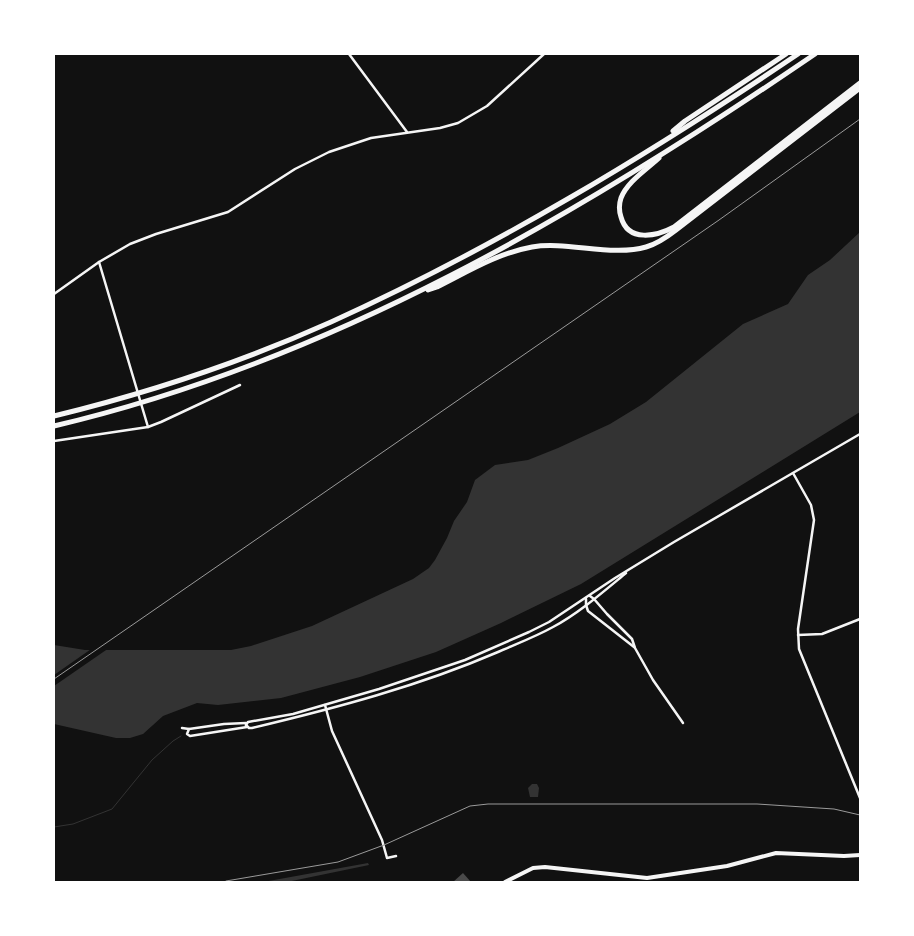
<svg xmlns="http://www.w3.org/2000/svg" width="914" height="936" viewBox="0 0 914 936" font-family="'DM Sans',sans-serif">
  <style>
    .water { fill: #333 }
    .pier { fill: #111 }
    .lines { fill: none; stroke-linecap: round; stroke-linejoin: round }
    .stream { stroke: #333; stroke-width: 1 }
    .building { fill: #4a4a4a }
    .minor { stroke: #f5f5f5; stroke-width: 2.5 }
    .tertiary { stroke: #f5f5f5; stroke-width: 4 }
    .motorway { stroke: #f5f5f5; stroke-width: 5 }
    .rail { stroke: #9a9a9a; stroke-width: 1 }
  </style>
  <rect width="100%" height="100%" fill="#111"/>
  <g class="water">
    <polygon points="860,232 860,412 581,584 501,623 436,652 360,677 281,698 218,705 197,703 163,716 143,734 130,738 116,738 54,724 54,645 85,650 231,650 251,646 312,626 413,579 429,568 435,560 447,538 454,521 467,502 475,480 495,465 528,460 558,448 610,424 646,402 743,324 788,304 808,275 830,260"/>
    <polygon points="532,784 537,784 539,788 538,797 530,797 528,788"/>
    <polygon points="368,863 369,865 287,882 263,882"/>
  </g>
  <polygon class="pier" points="94,647 109,648 54,686 54,675"/>
  <g class="lines">
    <polyline class="stream" points="54,827 73,824 112,809 152,760 173,741 181,736"/>
  </g>
  <polygon class="building" points="463,873 471,882 453,882"/>
  <g class="lines">
    <g class="minor">
      <polyline points="349,54 407,132"/>
      <polyline points="99,262 148,427"/>
      <polyline points="54,294 99,262 130,244 156,234 228,212 295,169 329,152 371,138 440,128 458,123 487,106 544,54"/>
      <polyline points="54,441 148,427 161,422 240,385"/>
      <polyline points="793,473 811,505 814,520 798,629 799,649 860,798"/>
      <polyline points="590,596 594,599 607,614 632,639 635,648 653,680 683,723"/>
      <polyline points="586,599 586,605 588,611 634,647"/>
      <polyline points="798,635 822,634 860,619"/>
      <polyline points="325,705 332,731 382,840 387,858 396,856"/>
      <polyline points="246,723 224,724 189,729 187,734 190,736 247,727"/>
      <polyline points="246,725 248,722 293,714 379,689 465,660 529,632 549,622 615,578 674,542 860,434"/>
      <path d="M246,725l3,3h3c84,-20 167,-42 246,-76 18,-8 37,-15 55,-25 26,-14 50,-35 73,-54"/>
      <polyline points="182,728 189,729"/>
    </g>
    <polyline class="tertiary" points="505,882 533,868 545,867 647,878 727,866 776,853 844,856 860,855"/>
    <g class="motorway">
      <polyline points="673,131 685,121 786,54"/>
      <path d="M659,158c-13,12 -32,24 -38,40 -2,6 -2,13 0,19 7,26 36,19 53,10l186,-144"/>
      <path d="M428,290l9,-3c30,-15 61,-34 95,-40 35,-6 80,10 114,0 11,-3 21,-10 30,-17l184,-142"/>
      <path d="M54,416c94,-23 188,-54 277,-94 163,-74 318,-168 467,-268"/>
      <path d="M54,426c277,-65 528,-213 761,-372"/>
    </g>
    <g class="rail">
      <polyline points="54,679 719,220 860,119"/>
      <polyline points="226,881 338,862 384,845 470,806 488,804 757,804 834,809 860,815"/>
    </g>
  </g>
  <rect width="914" height="936" fill="none" stroke="#ffffff" stroke-width="110"/>
</svg>
